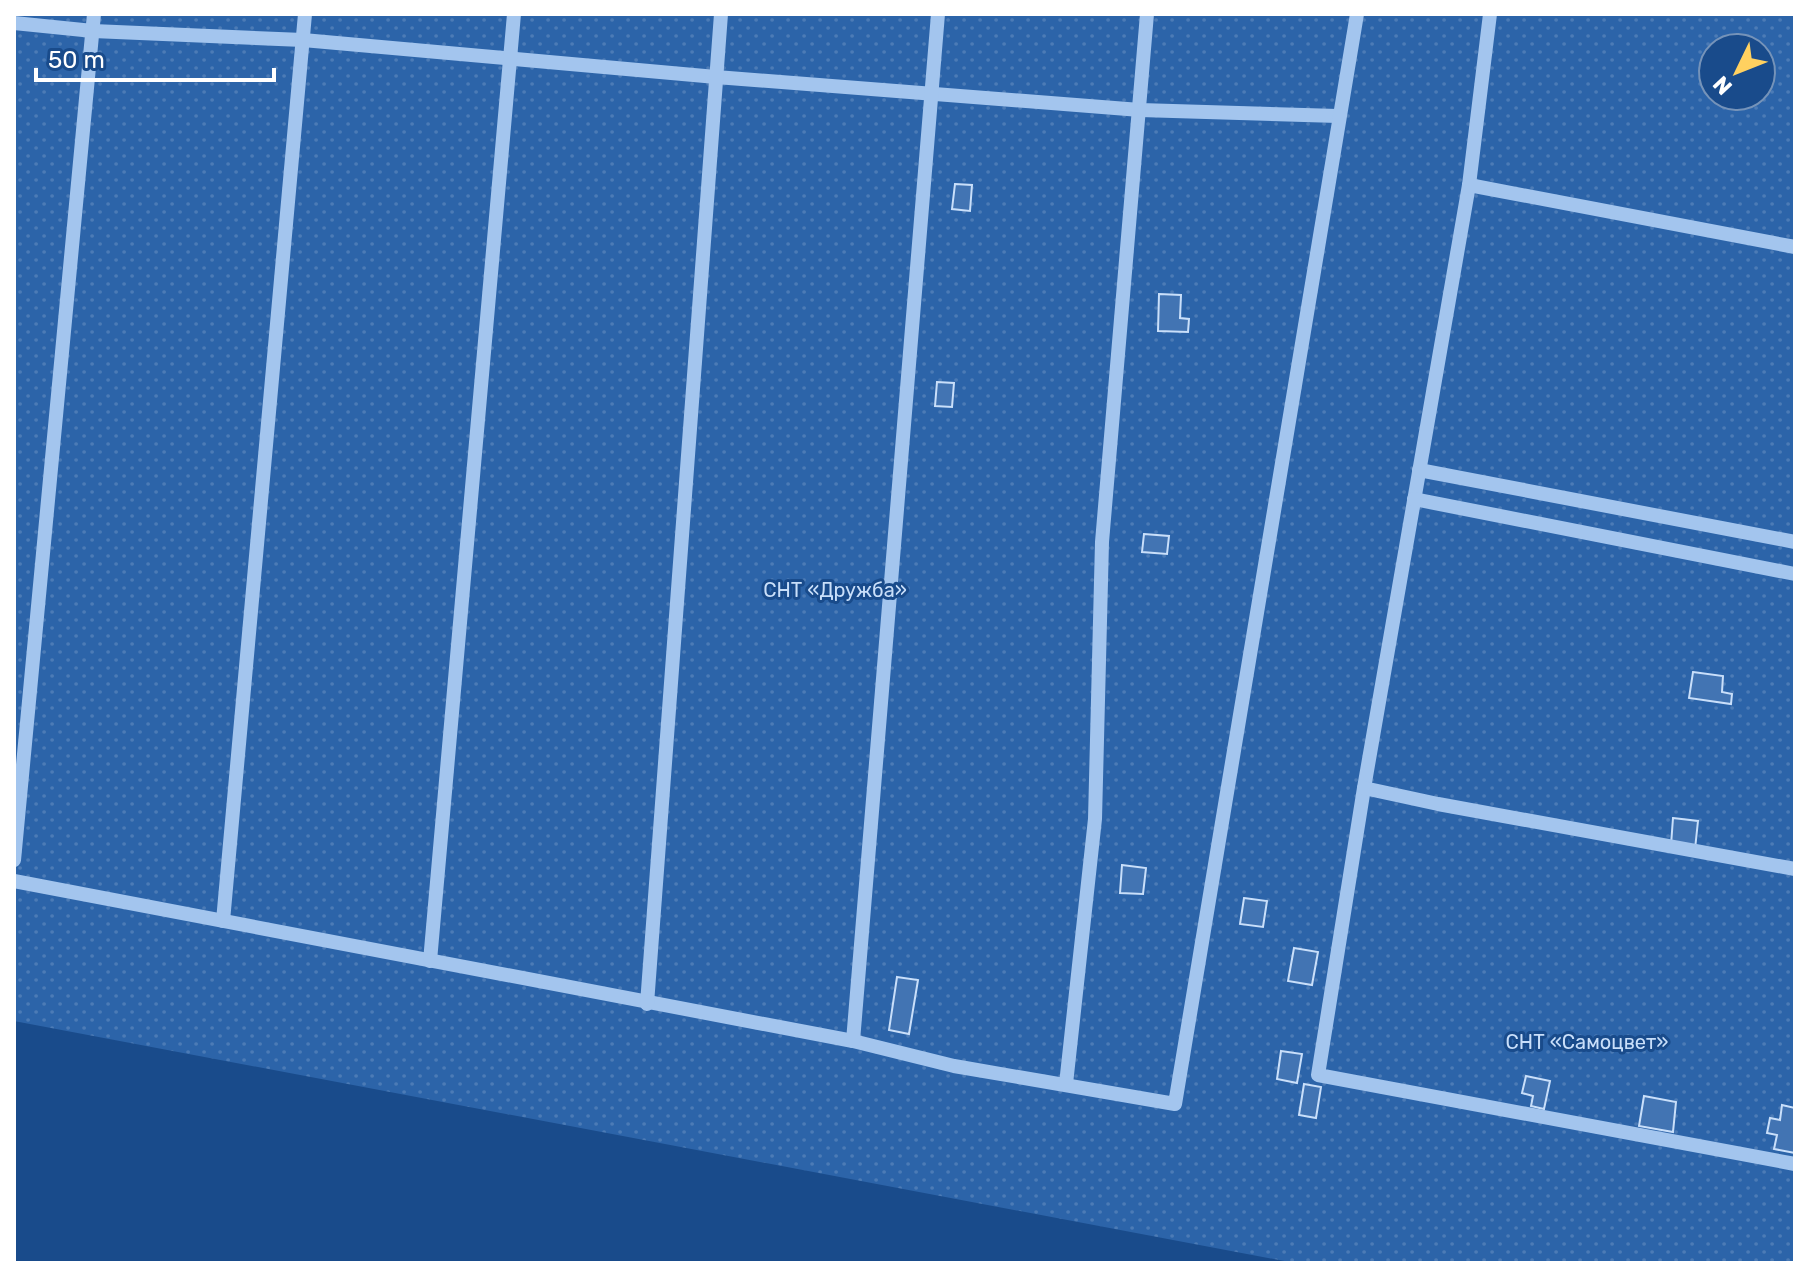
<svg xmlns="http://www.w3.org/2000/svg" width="1809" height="1277" viewBox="0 0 1809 1277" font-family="Rubik,sans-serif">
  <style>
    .garden { fill: url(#garden-dots); fill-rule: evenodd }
    .building { fill: #4274b3; stroke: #c9dffa; stroke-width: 2 }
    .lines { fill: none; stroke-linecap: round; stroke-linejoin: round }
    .minor { stroke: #a3c5ee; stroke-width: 14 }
    .labels { text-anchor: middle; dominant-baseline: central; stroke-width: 6; stroke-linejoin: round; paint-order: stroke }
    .park-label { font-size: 20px; fill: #c9dffa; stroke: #194b8b }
  </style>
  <defs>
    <pattern id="garden-dots" width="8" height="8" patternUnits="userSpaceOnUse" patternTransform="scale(2)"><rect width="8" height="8" fill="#2c64a9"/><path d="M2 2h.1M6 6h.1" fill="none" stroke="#4c7bb6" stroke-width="1.8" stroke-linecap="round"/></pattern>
  </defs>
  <rect width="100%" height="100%" fill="#194b8b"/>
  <path class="garden" d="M14,14h1781v1249h-500l-1281,-242zM1713,48h48v48h-48z"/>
  <g class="building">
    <polygon points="955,184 972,185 970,211 952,209"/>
    <polygon points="1159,294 1181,295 1180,318 1189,319 1188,332 1158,331"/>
    <polygon points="937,382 954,383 952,407 935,406"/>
    <polygon points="1144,534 1169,536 1167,554 1142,552"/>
    <polygon points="1693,672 1723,676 1722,692 1732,694 1731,704 1689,698"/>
    <polygon points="1673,818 1698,821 1695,849 1671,845"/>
    <polygon points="1122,865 1146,868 1143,894 1120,893"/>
    <polygon points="1244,898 1267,901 1263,927 1240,924"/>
    <polygon points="1294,948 1318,952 1312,985 1288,981"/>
    <polygon points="897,977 918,980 909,1034 889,1030"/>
    <polygon points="1281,1051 1302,1054 1297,1083 1277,1079"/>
    <polygon points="1526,1076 1550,1081 1544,1109 1531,1106 1533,1096 1522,1093"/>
    <polygon points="1304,1084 1321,1087 1316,1118 1299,1115"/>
    <polygon points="1644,1096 1676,1102 1673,1132 1639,1126"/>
    <polygon points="1782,1105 1795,1108 1795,1153 1774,1149 1777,1135 1767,1133 1770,1118 1780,1120"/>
  </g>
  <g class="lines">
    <g class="minor">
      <polyline points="1490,14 1469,185 1364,788 1318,1075 1795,1164"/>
      <polyline points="14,23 93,31 303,40 716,77 1140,110 1338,116"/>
      <polyline points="1469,185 1795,247"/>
      <polyline points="1419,470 1795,542"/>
      <polyline points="1414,499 1795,574"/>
      <polyline points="1364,788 1438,804 1795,869"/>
      <polyline points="14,860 94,14"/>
      <polyline points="14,881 853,1041 954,1066 1175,1104 1357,14"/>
      <polyline points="223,921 305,14"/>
      <polyline points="430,961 514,14"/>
      <polyline points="647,1004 721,14"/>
      <polyline points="853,1041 938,14"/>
      <polyline points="1066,1084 1095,819 1102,542 1147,14"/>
    </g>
  </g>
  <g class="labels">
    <g class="park-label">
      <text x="835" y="590">СНТ «Дружба»</text>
      <text x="1587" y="1042">СНТ «Самоцвет»</text>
    </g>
  </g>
  <rect width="1809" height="1277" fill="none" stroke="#ffffff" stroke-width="32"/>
  <g transform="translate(1737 72) rotate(227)"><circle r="38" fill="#194b8b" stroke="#7593b9" stroke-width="2"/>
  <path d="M0-6L14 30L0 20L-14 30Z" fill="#ffd160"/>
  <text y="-12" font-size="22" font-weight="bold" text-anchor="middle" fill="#ffffff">N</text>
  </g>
  <path d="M36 68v12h238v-12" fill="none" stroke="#ffffff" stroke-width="4"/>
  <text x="48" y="68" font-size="24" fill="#ffffff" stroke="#194b8b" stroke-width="6" paint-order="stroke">50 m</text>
</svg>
